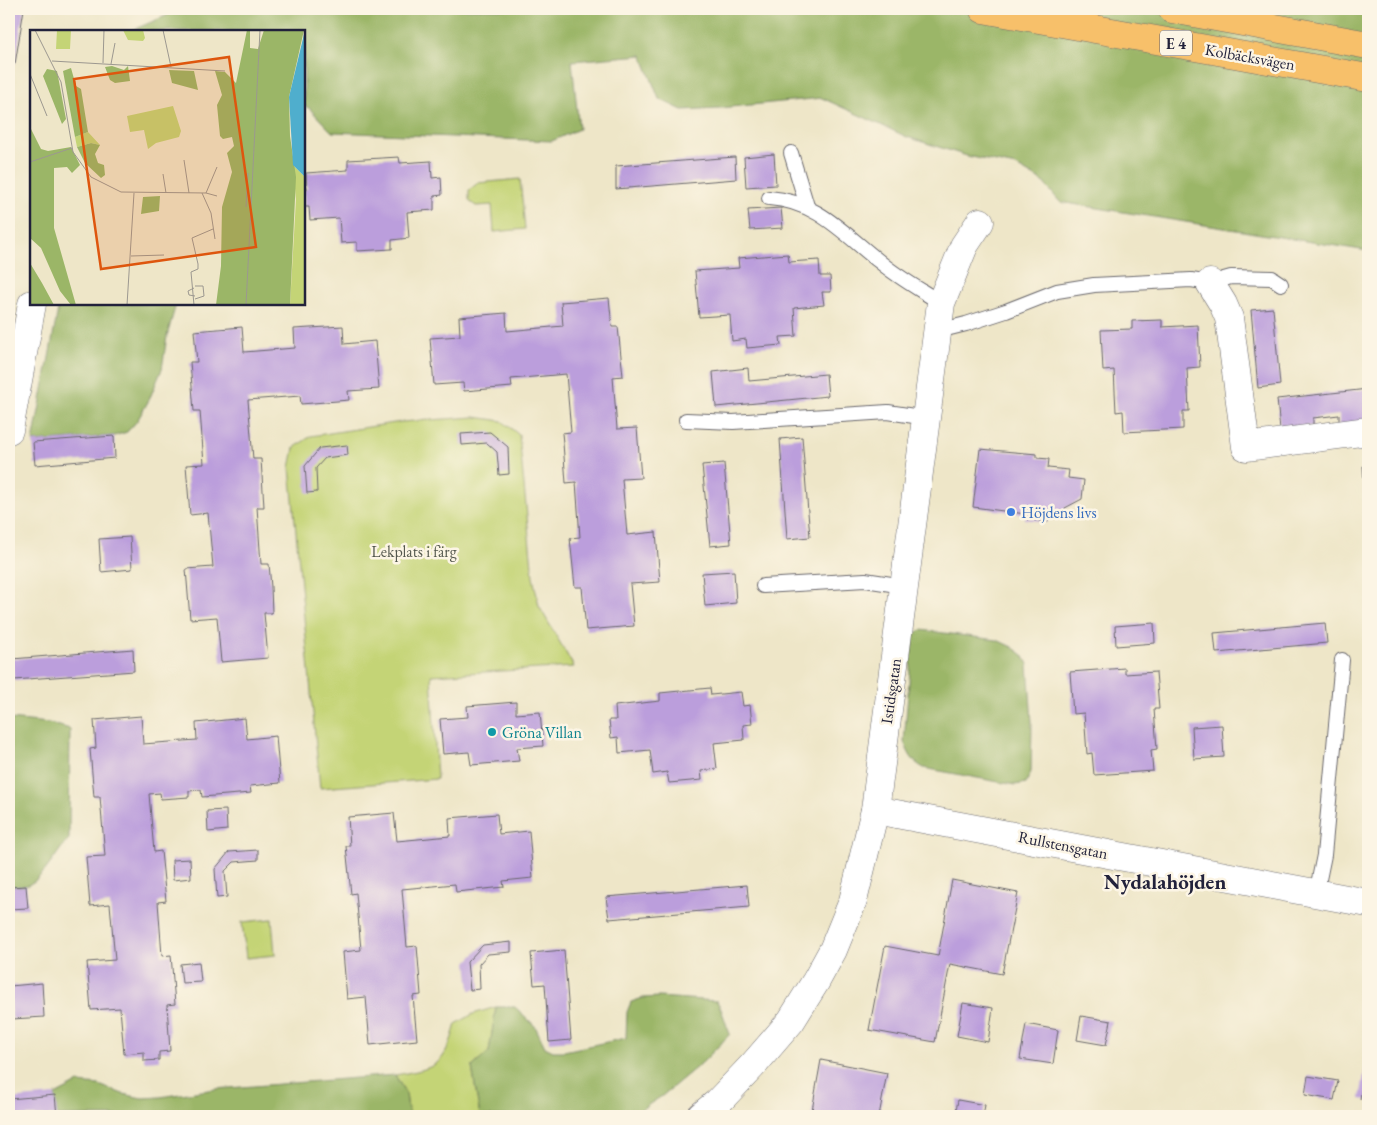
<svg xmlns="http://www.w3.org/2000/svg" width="1377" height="1125" viewBox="0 0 1377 1125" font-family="'EB Garamond',serif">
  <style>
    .green { fill: #c4d476; stroke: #737b58 }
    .forest { fill: #9bb667; stroke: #5e6c51 }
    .building { fill: #bb9edc }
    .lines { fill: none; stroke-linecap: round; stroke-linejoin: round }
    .service-casing { stroke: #69676c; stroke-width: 16 }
    .minor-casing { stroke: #69676c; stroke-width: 29 }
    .trunk-casing { stroke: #69676c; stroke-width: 29 }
    .service { stroke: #fff; stroke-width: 14 }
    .minor { stroke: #fff; stroke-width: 28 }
    .trunk { stroke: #f7c06b; stroke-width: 28 }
    .shop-dot { fill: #3f7fe0; stroke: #fcf5e5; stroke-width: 2 }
    .culture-dot { fill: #0f9aa8; stroke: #fcf5e5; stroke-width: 2 }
    .labels { text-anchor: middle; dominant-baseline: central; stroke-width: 5; stroke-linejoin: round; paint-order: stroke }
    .shield { fill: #fcf5e5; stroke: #63616e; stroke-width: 1 }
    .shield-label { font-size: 15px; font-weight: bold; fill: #22223b }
    .street-label { font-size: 16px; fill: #22223b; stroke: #fcf5e5 }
    .shop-label { font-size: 16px; fill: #366cbe; stroke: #fcf5e5; text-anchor: start }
    .park-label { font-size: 16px; fill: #53574d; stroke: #fcf5e5 }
    .culture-label { font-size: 16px; fill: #0d838f; stroke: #fcf5e5; text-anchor: start }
    .district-label { font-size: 21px; font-weight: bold; fill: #22223b; stroke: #fcf5e5 }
    .inset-road { fill: none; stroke: #9c9890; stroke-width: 1 }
    .view { fill: #de560e; fill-opacity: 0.15; stroke: #de560e; stroke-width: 2.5 }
    .inset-edge { fill: none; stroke: #22223b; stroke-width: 2.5 }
  </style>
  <rect width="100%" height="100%" fill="#fcf5e5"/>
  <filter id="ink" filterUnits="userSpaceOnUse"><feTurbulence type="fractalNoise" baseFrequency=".02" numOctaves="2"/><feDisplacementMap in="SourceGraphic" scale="10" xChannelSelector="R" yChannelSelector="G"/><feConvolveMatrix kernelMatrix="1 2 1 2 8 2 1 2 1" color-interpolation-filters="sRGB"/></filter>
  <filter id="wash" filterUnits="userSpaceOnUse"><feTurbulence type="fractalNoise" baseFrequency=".0096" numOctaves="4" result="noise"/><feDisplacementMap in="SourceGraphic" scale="20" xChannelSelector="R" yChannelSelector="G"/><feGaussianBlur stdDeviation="1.12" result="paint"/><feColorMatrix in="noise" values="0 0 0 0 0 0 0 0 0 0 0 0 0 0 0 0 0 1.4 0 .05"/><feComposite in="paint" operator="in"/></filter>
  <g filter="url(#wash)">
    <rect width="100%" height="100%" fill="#eee6c8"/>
    <g class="green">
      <polygon points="520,179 525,229 494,232 492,205 476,206 469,201 469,190 478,183"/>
      <polygon points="475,417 502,421 519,435 533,577 539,606 574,667 431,675 437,779 320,788 290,468 294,448 311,436 401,422"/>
      <polygon points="272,919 275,955 246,958 242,922"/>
      <path d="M496,1007l-7,45 -17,15 8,49h-71l-3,-22 -11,-19c42,-7 49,-8 61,-51l17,-10z"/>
    </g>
    <g class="forest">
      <polygon points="174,9 1368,9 1368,251 1060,202 1042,181 1016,166 967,156 907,137 822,98 720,108 682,110 659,99 642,55 572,61 579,129 552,141 332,132 309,108 304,106 304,31 130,31 168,15"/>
      <polygon points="59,304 176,304 167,336 162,369 149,400 137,421 127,432 114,436 33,442"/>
      <path d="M921,630l76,10 15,7 11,8 5,9 4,59 -1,49 -5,11 -11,2 -91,-17c-12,-6 -15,-14 -20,-26l9,-107z"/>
      <path d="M9,719l40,4 21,6 -1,110c-13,13 -26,42 -44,47 -5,1 -11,0 -16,1z"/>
      <path d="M659,997l58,4c6,10 8,22 13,33l-26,27 -42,35 -31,20h-151l-8,-49 17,-15 7,-45h19l20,19 10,21 8,4h11l62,-13 1,-26 4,-10 12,-4z"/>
      <polygon points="395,1075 406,1094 409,1116 57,1116 55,1095 78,1083 99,1085 123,1094 142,1098 160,1097 216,1089"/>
    </g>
    <g id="blocks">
      <g class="building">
        <polygon points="9,9 24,9 15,64 9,63"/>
        <polygon points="9,108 13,109 10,129 9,129"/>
        <polygon points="774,154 776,185 746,187 744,157"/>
        <polygon points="399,157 400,163 431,161 432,178 441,177 442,195 434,196 434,210 407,212 409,238 392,240 392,249 357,251 357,242 341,243 339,218 310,220 309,207 304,207 304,189 307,189 306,173 348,170 348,160"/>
        <polygon points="735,157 736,179 616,189 616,166"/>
        <polygon points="781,208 783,228 750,230 748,210"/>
        <polygon points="788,254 789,262 819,260 820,276 830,276 831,292 822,292 824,305 794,308 796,336 780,337 781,345 747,348 746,339 732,341 730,315 699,317 695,271 739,268 738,258"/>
        <polygon points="609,298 612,327 618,327 623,376 613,377 617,429 637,428 641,478 622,479 627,535 656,532 660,582 630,584 634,626 586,630 582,587 575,587 570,538 580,537 576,482 566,483 563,443 562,433 571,432 566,374 511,379 512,387 464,391 463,383 434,385 430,338 460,336 459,317 506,313 507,331 563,326 561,302"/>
        <polygon points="1273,308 1280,385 1258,388 1251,310"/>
        <polygon points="1162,320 1162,327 1198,325 1200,367 1187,368 1189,411 1183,411 1183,429 1124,432 1123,411 1116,412 1114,370 1103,371 1101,330 1132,329 1132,321"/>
        <polygon points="343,326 344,344 375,341 379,389 348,391 349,400 301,404 300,396 248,400 253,459 261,459 264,507 257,507 261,564 269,564 271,587 272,613 264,613 268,658 221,662 217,617 190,619 186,569 213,567 208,513 190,515 186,465 204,464 200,411 194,411 190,362 197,362 194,331 242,327 244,352 295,348 294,329"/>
        <polygon points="748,368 749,381 826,374 828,396 716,407 713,372"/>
        <polygon points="1368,389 1368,422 1339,425 1339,415 1313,418 1313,426 1280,430 1277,399"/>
        <polygon points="490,432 508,447 509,474 499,475 497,452 487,443 462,445 461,434"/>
        <polygon points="114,436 115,458 35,465 33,442"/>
        <polygon points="802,437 810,537 787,539 780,439"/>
        <polygon points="347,445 348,455 325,458 316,468 317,492 307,493 305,466 320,448"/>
        <polygon points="980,449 1037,454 1037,458 1049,459 1048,468 1069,470 1068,478 1084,480 1082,499 1065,508 1065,513 1057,518 1048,517 1048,522 1025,519 1026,514 973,507"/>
        <polygon points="724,463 731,544 710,546 702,465"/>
        <polygon points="1363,466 1368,466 1368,505 1365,505"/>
        <polygon points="130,537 132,569 101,572 99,539"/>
        <polygon points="734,571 736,603 705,606 702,573"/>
        <polygon points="1154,623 1155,643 1116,646 1115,626"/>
        <polygon points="1325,623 1327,643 1216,653 1214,633"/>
        <polygon points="133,649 134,671 14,680 12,659"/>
        <polygon points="1125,668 1125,674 1156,672 1159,709 1154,709 1157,749 1151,750 1153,771 1094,775 1092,753 1087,754 1084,713 1073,714 1070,672"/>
        <polygon points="710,688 711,695 741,692 743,706 750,705 752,724 743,725 744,740 714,743 717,769 701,771 702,780 669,783 667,772 653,774 650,750 619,753 618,737 611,738 609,720 616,720 615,706 660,701 660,693"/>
        <polygon points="516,702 516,714 540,712 543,746 517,748 519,761 471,765 469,752 443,754 440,719 468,717 467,706"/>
        <polygon points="141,716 143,744 197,740 196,723 245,718 247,739 276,736 280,783 250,786 251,793 202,797 201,790 189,791 189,797 161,799 160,793 149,794 154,852 161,851 166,901 158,902 162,956 171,955 175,1004 167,1005 170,1051 159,1052 159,1060 144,1061 144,1052 124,1054 120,1008 91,1010 87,962 115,960 110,904 90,906 86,857 105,856 100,797 94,797 90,749 96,748 94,720"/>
        <polygon points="1222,725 1224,757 1194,759 1192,727"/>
        <polygon points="226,810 227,830 208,832 207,811"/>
        <polygon points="394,813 397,841 450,836 449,818 497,814 499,834 529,831 533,878 503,881 504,887 456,892 455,884 402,889 407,947 417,946 421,995 413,996 417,1040 370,1045 366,997 347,999 343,952 361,950 356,893 351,894 346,846 350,846 348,817"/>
        <polygon points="258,850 258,860 234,862 225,871 227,897 217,898 215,869 229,852"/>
        <polygon points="190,859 191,878 173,880 172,860"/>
        <polygon points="952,880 1018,893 1002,974 950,964 935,1042 869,1030 885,946 938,956"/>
        <polygon points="747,885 749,907 609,919 606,897"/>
        <polygon points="26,886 28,908 9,909 9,887"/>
        <polygon points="511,942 511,952 488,954 479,964 480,989 470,990 467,962 483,945"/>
        <polygon points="564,950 571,1040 549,1042 545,984 534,985 531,953"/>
        <polygon points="199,962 201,982 182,983 180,964"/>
        <polygon points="42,983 44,1017 12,1019 10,986"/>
        <polygon points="963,1003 993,1008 988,1042 957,1036"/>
        <polygon points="1081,1016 1111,1021 1106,1045 1077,1040"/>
        <polygon points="1026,1024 1058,1030 1053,1064 1020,1059"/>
        <polygon points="821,1060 887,1073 879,1116 811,1116"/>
        <polygon points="1365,1069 1368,1069 1368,1100 1360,1099"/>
        <polygon points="1308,1076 1338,1081 1334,1100 1305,1095"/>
        <polygon points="55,1095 57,1116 9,1116 9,1099"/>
        <polygon points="958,1100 985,1105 983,1116 955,1116"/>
      </g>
    </g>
  </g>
  <g filter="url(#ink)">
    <use href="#blocks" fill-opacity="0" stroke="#69676c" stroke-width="1"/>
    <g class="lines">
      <g class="service-casing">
        <g id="service">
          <polyline points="791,153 807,206"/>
          <path d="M769,198c48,3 75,36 111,64 19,16 41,28 61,41"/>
          <polyline points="938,331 966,324 1006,311 1057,291 1094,285 1191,280 1210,283 1231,277 1272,278 1281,284"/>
          <polyline points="686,420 733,422 888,412 927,418"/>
          <polyline points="763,586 865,580 904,586"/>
          <polyline points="1316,894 1324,855 1342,660"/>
        </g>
      </g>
      <g class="minor-casing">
        <g id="minor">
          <polyline points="1210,283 1223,304 1229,318 1246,447 1368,431"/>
          <polyline points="9,430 32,304"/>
          <polyline points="875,810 1368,903"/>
          <polyline points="701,1116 718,1102 754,1064 791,1021 816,981 833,950 853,901 875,810 941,303 964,246 980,222"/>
        </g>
      </g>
      <g class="trunk-casing">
        <g id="trunk">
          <polyline points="983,9 1368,78"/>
          <polyline points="1172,9 1368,45"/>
        </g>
      </g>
      <use href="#service" class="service"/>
      <use href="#minor" class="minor"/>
      <use href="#trunk" class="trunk"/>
    </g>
  </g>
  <circle class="shop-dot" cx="1011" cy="512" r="5"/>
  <circle class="culture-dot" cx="492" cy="732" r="5"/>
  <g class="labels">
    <rect class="shield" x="1160" y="30.5" width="32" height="25" rx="4"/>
    <g class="shield-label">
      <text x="1176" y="43">E 4</text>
    </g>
    <g class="street-label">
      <text transform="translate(1250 57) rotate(10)">Kolbäcksvägen</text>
      <text transform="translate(891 691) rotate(-82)">Istidsgatan</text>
      <text transform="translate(1063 845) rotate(11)">Rullstensgatan</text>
    </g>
    <g class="shop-label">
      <text x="1021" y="512">Höjdens livs</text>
    </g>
    <g class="park-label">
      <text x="414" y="551">Lekplats i färg</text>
    </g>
    <g class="culture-label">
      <text x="502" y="732">Gröna Villan</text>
    </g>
    <g class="district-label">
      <text x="1165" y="881">Nydalahöjden</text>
    </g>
  </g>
  <g transform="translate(30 30)">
    <rect width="275" height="275" fill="#eee6c8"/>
    <path d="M27,0h14l-1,19h-14zM93,0h20l2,8 -2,3 -15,-1zM143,76l8,25 -2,6 -23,6 -8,6 -4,-19 -14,2 -3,-16zM58,102l12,13 -9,-2 -14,4 -2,-10zM263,135l12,12 -1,128h-14l6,-105z" fill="#c4d476"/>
    <path d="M217,0h3v18l8,1 6,-19h40l-15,67 1,39 6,41 -6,128h-74l5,-39 1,-59 10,-35 -5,-19 7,-7 -2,-9 -9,2 -3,-3 -3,-31 5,-10 -7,-24 10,1 11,11zM82,36l12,4 4,-4 2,15 -15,2 -5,-3 -5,-13zM41,38l5,18 5,3 7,43 -13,5 -12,-66zM17,39l10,2 9,48 -4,5 -19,-48zM139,40l25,1 4,19 -26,-7zM0,97l11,22 7,2 23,-4 9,18 -8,8 -5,-6 -13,1v60l22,77h-5l-11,-14 -19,-43 -11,-10zM61,113l9,2 -5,9 3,9 6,2 1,10 -4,3 -16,-15 -8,-16zM130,166l-1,15 -18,3 2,-17zM0,233l12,20 12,22h-24z" fill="#9bb667"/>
    <path d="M275,0v147l-12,-12 -4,-68z" fill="#4faecd"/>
    <path class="inset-road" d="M5,0l26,52 12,70 18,25 30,15 85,1 11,3M133,0l8,37M22,31l173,10M73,33l1,-33M81,34l4,-21M0,44l17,42M154,130l5,33M0,132l42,-14M133,144l3,19M172,163l9,20 4,26M176,163l11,-26M216,177l2,-34M101,226l33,-1M165,256h8l1,10 -9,3M164,258l-6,3 1,4 6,1M97,275l7,-112M164,275l-3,-33 7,-3v-5l-6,-26 21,-9M216,275l14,-275"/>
    <path class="view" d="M199,27l27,190 -155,22 -27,-190z"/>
    <rect width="275" height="275" class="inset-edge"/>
  </g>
  <rect width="1377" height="1125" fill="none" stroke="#fcf5e5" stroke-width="30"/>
</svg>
